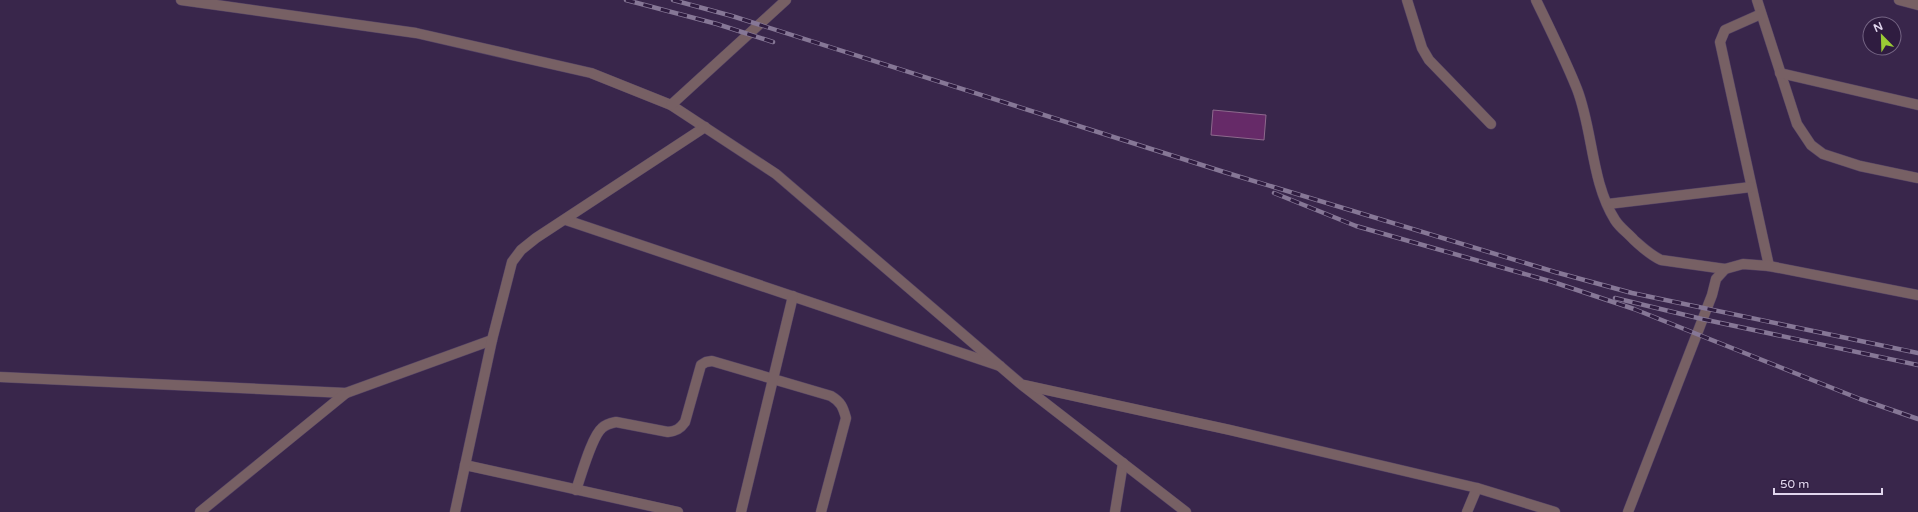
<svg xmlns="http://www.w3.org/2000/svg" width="1918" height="512" viewBox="0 0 1918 512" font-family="'Varela Round',sans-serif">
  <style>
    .building { fill: #662a68; stroke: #8d698d }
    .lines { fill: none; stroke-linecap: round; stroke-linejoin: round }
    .minor-casing { stroke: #544265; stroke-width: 11 }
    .tertiary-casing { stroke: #544265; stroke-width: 11 }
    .minor { stroke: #776064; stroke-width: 10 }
    .tertiary { stroke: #776064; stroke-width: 10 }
    .rail-casing { stroke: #867796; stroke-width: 4.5 }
    .rail { stroke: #2f1c40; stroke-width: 3; stroke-dasharray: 9; stroke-linecap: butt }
  </style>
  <rect width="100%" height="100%" fill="#39264b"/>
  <polygon class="building" points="1213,110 1266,115 1264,140 1211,135"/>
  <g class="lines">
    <g class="minor-casing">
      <g id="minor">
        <polyline points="1407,0 1422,48 1429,60 1491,124"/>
        <path d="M1536,0c14,29 29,59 41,89 16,41 14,93 38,131 5,8 13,13 19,20 9,8 16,15 27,20l64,9"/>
        <polyline points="1757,0 1797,124 1811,145 1823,154 1860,166 1918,178"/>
        <polyline points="1899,0 1918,5"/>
        <polyline points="1761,14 1725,30 1720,42 1769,266"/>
        <polyline points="1780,73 1918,105"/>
        <polyline points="1608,204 1751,187"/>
        <polyline points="566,220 1000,366"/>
        <polyline points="0,377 346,393 492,340"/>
        <polyline points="465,465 678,512"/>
        <path d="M576,490c5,-14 16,-54 26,-62 4,-4 9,-5 14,-6l52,10c8,-1 12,-3 17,-10l16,-57 5,-3 6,-1 119,35c10,6 12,11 15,22l-25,94"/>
        <polyline points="200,512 346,393"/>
        <polyline points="741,512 793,296"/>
        <polyline points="1115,512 1123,463"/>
        <polyline points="1467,512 1477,488"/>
      </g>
    </g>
    <g class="tertiary-casing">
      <g id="tertiary">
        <polyline points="181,0 416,33 591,73 671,105 776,174 1022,385 1186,512"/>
        <polyline points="671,105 786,0"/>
        <polyline points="1024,385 1230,430 1477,488 1555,512"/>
        <polyline points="455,512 492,340 512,262 521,250 536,238 705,127"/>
        <polyline points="1628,512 1712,295 1716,279 1725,269 1743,264 1769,266 1918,295"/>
      </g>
    </g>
    <use href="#minor" class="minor"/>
    <use href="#tertiary" class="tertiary"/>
    <g class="rail-casing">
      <g id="rail">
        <polyline points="626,0 717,24 773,42"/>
        <polyline points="673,0 732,16 1224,172 1555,272 1632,293 1918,353"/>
        <polyline points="1274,193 1356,226 1553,282 1634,309 1860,399 1918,419"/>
        <polyline points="1615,298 1702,319 1918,365"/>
      </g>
    </g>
    <use href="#rail" class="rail"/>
  </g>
  <g transform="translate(1882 36) rotate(337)"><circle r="19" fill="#2f1c40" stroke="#766685"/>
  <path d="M0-3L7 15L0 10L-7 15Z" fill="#9acb35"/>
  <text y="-6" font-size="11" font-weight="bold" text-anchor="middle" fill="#e1d6ed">N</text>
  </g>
  <path d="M1774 488v6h108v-6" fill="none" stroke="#e1d6ed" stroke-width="2"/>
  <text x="1780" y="488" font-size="12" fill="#e1d6ed" stroke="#2f1c40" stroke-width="3" paint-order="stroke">50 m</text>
</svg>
